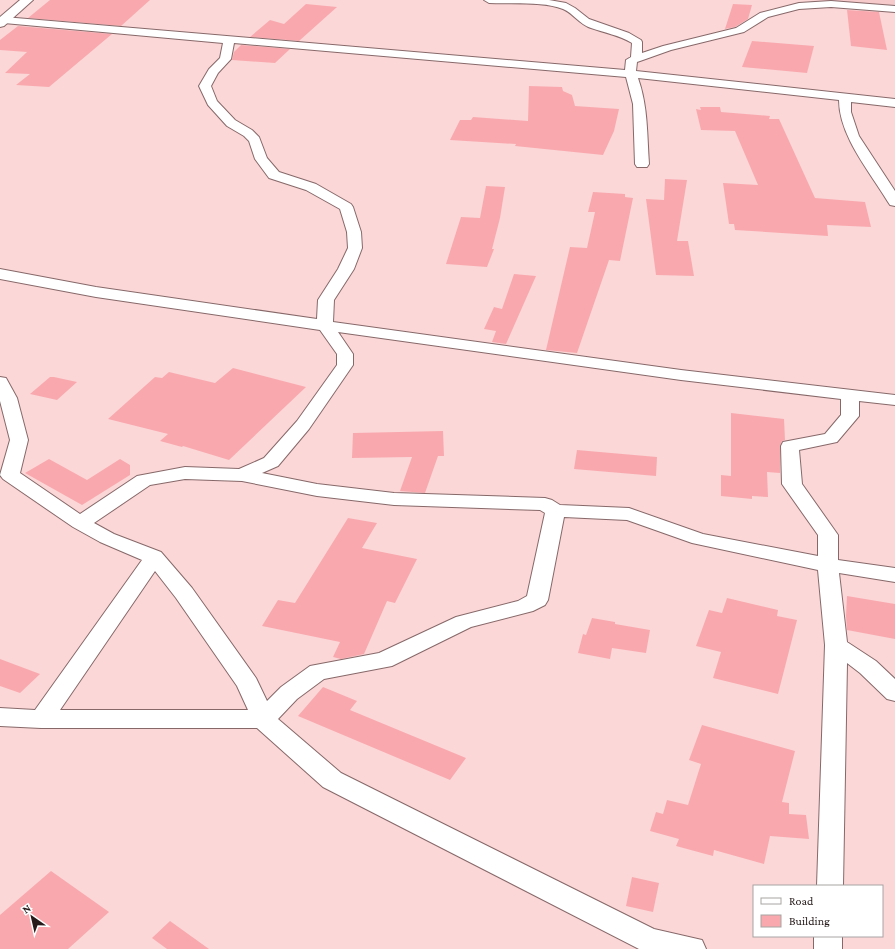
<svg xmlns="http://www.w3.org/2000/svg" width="895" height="949" viewBox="0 0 895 949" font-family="'Crimson Pro',serif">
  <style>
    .built { fill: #f6c9cb }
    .building { fill: #f9a9ae }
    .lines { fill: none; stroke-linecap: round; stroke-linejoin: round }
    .street-casing { stroke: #876869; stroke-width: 2 }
    .secondary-casing { stroke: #876869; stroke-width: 2 }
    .street { fill: #fff; fill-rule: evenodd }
    .secondary { fill: #fff; fill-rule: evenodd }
  </style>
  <rect width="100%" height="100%" fill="#fbd7d8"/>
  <polygon class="built" points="811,0 895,0 895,6"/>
  <g class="building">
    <polygon points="50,0 150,0 121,26 28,18"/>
    <polygon points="306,4 337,7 299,41 250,37 270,20 284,24"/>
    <polygon points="733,4 752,5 748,19 735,27 725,29"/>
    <polygon points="847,10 879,12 887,50 851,46"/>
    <polygon points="18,26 112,34 49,87 16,85 30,74 5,73 27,52 0,50 0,40"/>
    <polygon points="752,41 814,46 807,73 742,67"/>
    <polygon points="241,45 290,49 275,63 232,60 234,52"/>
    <polygon points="529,86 562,87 563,91 572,95 575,106 619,109 614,131 603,155 515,146 516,144 450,140 460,120 471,120 473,117 528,121"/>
    <polygon points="700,107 720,107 721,112 770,116 769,119 779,119 815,198 865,202 871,227 827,225 828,236 735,230 734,224 729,224 723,183 758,185 735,131 701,130 696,109 701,110"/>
    <polygon points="665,179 687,180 677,241 688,241 694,276 656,275 646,199 664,200"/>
    <polygon points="486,186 505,187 500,218 492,249 494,249 487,267 446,264 461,217 480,218"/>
    <polygon points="593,192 625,194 625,197 633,198 620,261 609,260 577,353 546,350 570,247 587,248 595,212 588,212"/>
    <polygon points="514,274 536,276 506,344 492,342 496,331 484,329 494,307 502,309"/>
    <polygon points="233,368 306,387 229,460 183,446 182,447 160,441 168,434 108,419 155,377 162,378 169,372 215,383"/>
    <polygon points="50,377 54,377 77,382 57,400 30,394"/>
    <polygon points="731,413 784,419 785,440 782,441 780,446 780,473 767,472 768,497 752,496 752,499 721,496 721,475 731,476"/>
    <polygon points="443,431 444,456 438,456 425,493 400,491 412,457 352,458 353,433"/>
    <polygon points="577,450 657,457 656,476 574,469"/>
    <polygon points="49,459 87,480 120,459 130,465 130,475 82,505 25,473"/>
    <polygon points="348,518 377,523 362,548 417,559 395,603 387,601 364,654 341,659 333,657 340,642 262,626 278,600 295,603"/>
    <polygon points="847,596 895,604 895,639 847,630 846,616"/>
    <polygon points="727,598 778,610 777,616 797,620 778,694 713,678 721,652 696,646 709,610 722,613"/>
    <polygon points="592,618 615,622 615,624 650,630 646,653 612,648 610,659 578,653 583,634 586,635"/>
    <polygon points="0,659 40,674 20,693 0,686"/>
    <polygon points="323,687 357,701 350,710 466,758 450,780 298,716"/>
    <polygon points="702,725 795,751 782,802 789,803 789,814 806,815 809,839 770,836 764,864 714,850 713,856 676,846 679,839 650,831 656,812 663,814 667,800 688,805 701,764 689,760"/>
    <polygon points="51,871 109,912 68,949 0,949 0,915"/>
    <polygon points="632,877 659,883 653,912 626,906"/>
    <polygon points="170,921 209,949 167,949 152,938"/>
  </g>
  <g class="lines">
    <g class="street-casing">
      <g id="street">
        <path d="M484,0h65l17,3 9,5 14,11 40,14 12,7 1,2v11l21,-7 73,-18 24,-15 39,-10 32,-2 64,5v6l-64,-5 -32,2 -31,8 -24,15 -73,18 -31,11 -3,1 -1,9 259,28v8l-44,-5v10l8,24 36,55v15l-5,-1 -2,-3c-18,-30 -49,-66 -49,-102l-201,-22c10,28 9,57 11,86l-2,3h-10l-2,-3 -2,-60 -7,-27 -392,-34 -3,16 -13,14 -7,13 6,15 18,19 17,10 7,7 8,21 12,14 37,12 35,20 2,3 8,25 1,16 -8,21 -20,31 -1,22 348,48 214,25v10l-36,-4v15l-22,26 -38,8 3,34 36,51v25l57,8v14l-56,-9 8,69 29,19 19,18v22l-8,-2 -27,-26 -13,-10 -4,223h-26l8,-241 -7,-75 -126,-27 -65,-23 -63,-3 -16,83 -3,5 -12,6 -62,16 -79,39 -68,13 -27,20 -19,20 63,54 313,156 48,11 4,9h-67l-316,-162 -66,-59h-216l-41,-2v-18l35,2 107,-150 -42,-18 -27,-15 -70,-48 -3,-4 10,-35 -10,-39v-24l6,1 11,20 11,42 -8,33 60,41 57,-38 48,-9 54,2 25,-11 33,-37 40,-56v-11l-17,-24 -224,-33 -96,-18v-10l96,18 221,32 1,-19 20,-31 10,-21 -1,-16 -7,-23 -34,-19 -37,-12 -14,-19 -6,-18 -5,-5 -17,-10 -19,-21 -9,-19 10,-17 11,-11 3,-15 -219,-20 -4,-1v-4l4,-1 621,53 1,-10 5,-3 1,-14c-13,-8 -27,-10 -41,-15 -12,-4 -18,-15 -28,-19 -20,-8 -52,-5 -74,-6zM338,332l343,48 160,19v16l-16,19 -42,8 -2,4 1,38 36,51v21l-115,-22 -74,-26 -69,-3 -8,-5 -7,-2 -151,-5 -77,-9 -55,-11 16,-7 31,-37 44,-64v-11zM185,479l57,2 75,15 77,9 146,5 5,3 -18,83 -9,5 -62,16 -77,36 -69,13 -29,21 -14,14 -11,-23 -64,-90 -31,-36 -47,-18 -20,-11 56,-38zM155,571l21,27 61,88 11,24h-188z"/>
        <rect x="814" y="936" width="28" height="13"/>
      </g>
    </g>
    <g class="secondary-casing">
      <polygon id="secondary" points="20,0 33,0 4,26 0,27 0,17"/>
    </g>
    <use href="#street" class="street"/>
    <use href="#secondary" class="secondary"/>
  </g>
  <rect x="753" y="885" width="130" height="52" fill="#ffffff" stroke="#a9a4a4"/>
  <rect x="761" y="898" width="20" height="6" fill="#ffffff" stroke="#a9a4a4"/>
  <text x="789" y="905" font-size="12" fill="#271b1b">Road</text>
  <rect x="761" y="915" width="20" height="12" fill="#f9a9ae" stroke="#a9a4a4"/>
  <text x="789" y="925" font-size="12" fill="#271b1b">Building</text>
  <g transform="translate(32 917) rotate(326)" stroke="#ffffff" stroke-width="3" paint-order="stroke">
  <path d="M0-3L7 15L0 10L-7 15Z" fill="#271b1b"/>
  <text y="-6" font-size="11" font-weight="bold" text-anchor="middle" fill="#271b1b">N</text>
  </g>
</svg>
